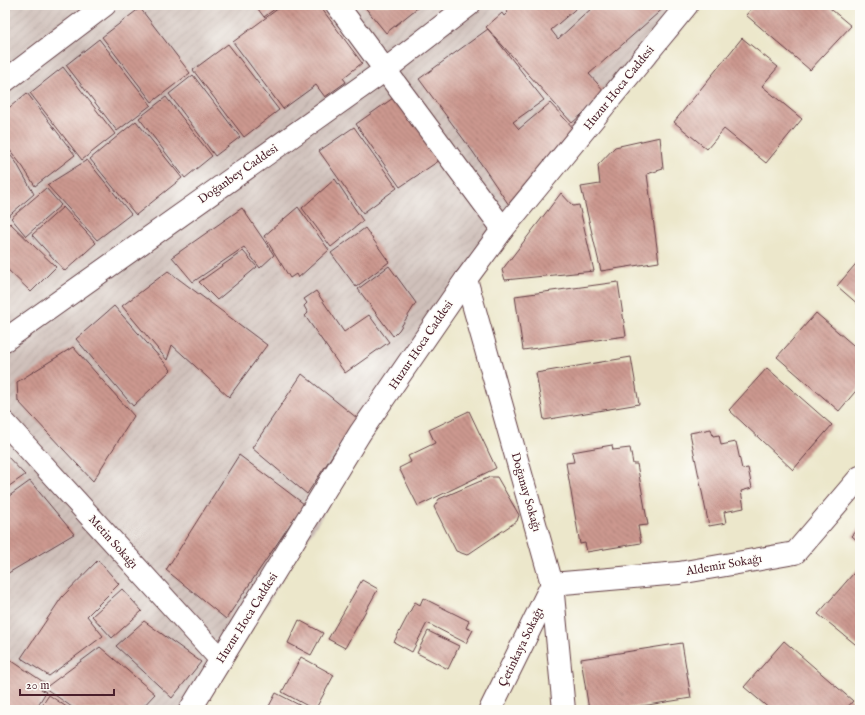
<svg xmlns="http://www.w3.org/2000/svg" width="865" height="715" viewBox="0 0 865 715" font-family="'IM FELL English',serif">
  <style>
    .industrial { fill: url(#industrial-furrows) }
    .building { fill: url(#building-back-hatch) }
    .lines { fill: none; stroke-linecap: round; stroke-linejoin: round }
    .minor-casing { stroke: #623d43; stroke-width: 24 }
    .minor { stroke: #fff; stroke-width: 22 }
    .labels { text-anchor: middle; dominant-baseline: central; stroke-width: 3; stroke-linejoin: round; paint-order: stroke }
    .street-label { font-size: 12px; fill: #4a1f2b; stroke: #fdfcf7 }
  </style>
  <defs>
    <pattern id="industrial-furrows" width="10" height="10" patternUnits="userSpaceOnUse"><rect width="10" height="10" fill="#cfc0ba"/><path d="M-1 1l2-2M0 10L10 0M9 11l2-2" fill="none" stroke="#b3a5a0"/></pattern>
    <pattern id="building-back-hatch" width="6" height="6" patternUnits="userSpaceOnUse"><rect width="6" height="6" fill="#cc988f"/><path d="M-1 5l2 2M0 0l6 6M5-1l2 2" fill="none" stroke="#a87b75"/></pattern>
  </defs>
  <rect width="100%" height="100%" fill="#fdfcf7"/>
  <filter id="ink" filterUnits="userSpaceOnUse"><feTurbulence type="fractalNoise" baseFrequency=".025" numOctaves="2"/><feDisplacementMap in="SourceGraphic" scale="8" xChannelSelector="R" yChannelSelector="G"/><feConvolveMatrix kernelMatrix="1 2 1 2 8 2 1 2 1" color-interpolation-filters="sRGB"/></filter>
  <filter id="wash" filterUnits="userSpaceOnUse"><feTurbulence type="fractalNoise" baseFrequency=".012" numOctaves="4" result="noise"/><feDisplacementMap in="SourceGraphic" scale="16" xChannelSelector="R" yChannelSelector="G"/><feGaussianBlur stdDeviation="0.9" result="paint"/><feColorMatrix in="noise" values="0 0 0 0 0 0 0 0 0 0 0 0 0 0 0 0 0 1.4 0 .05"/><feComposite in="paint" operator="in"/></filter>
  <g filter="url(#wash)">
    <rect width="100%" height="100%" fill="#ece7cb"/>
    <polygon class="industrial" points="5,5 704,5 622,98 455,304 201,710 5,710"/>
    <g id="blocks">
      <g class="building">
        <polygon points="255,5 280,5 264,17"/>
        <polygon points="283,5 319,5 362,63 343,78 346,82 325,97 316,85 283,109 233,42"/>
        <polygon points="363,5 421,5 386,33"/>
        <polygon points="512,5 514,8 517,5 580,5 551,30 558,39 593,7 591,5 667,5 589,74 606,93 572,123 486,27 502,13 504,16 508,12 506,11"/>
        <polygon points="755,5 826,5 851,26 810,70 746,15"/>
        <polygon points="140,8 190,73 152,102 102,37"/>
        <polygon points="488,29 544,100 513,122 519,129 550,103 576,131 509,205 473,152 419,79"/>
        <polygon points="742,38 778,67 762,86 802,119 766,163 724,129 707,149 674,122"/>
        <polygon points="99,39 151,105 117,131 66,65"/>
        <polygon points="228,44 279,110 244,137 193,70"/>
        <polygon points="63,67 115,134 82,160 30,93"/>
        <polygon points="193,75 240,137 215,156 169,94"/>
        <polygon points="27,93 75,155 35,186 23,167 5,144 5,111"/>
        <polygon points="396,96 440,160 400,187 356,124"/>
        <polygon points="166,97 212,156 185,178 139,118"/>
        <polygon points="136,121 182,178 136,215 90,159"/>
        <polygon points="354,127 397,188 363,213 319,151"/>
        <polygon points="660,137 663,169 647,174 659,262 601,271 581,187 600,184 598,165 615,147"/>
        <polygon points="5,149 16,162 34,194 5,219"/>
        <polygon points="87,160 131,214 97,240 47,185"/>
        <polygon points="335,179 363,221 331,247 302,208"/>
        <polygon points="46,188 61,205 26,236 11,218"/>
        <polygon points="561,193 573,206 579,205 594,271 505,280 502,270"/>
        <polygon points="63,207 96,243 65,271 32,235"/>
        <polygon points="298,207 329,250 298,278 296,274 290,278 264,236"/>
        <polygon points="242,208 274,255 260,268 244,247 193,282 172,257"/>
        <polygon points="10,223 56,267 31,292 5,267 5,228"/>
        <polygon points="365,228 389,262 356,287 331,253"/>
        <polygon points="243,251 257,267 217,300 199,282"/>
        <polygon points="860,259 860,306 837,286"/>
        <polygon points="389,266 416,303 399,330 393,336 358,289"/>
        <polygon points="168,271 267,345 229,397 172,345 167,360 122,306"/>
        <polygon points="618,282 626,336 523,350 515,296"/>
        <polygon points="316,291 344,332 369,315 389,342 345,373 305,316 308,313 304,306 307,303 304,299"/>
        <polygon points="114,306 171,370 133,406 76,339"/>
        <polygon points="816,313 860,351 860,386 839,411 777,357"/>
        <polygon points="73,347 134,416 93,481 18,401 17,382"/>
        <polygon points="631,357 639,404 544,420 536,373"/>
        <polygon points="767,368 832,425 793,470 729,410"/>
        <polygon points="302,374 357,418 307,494 252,448"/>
        <polygon points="469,411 496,468 418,506 399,468 411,462 408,456 435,443 429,430"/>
        <polygon points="711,429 713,436 719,435 721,445 736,442 742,469 748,468 752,488 741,491 744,508 724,512 726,523 709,526 690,433"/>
        <polygon points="612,445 613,450 630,448 633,464 637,464 648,525 638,526 641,543 587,552 585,543 580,544 566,463 574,462 572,452"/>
        <polygon points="5,454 25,475 5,489"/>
        <polygon points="239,455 304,504 226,619 166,570"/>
        <polygon points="490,477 497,477 519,515 517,521 467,555 456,551 434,507 439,499"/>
        <polygon points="30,481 74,534 5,575 5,499"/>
        <polygon points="860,527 860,543 852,536"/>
        <polygon points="98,560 119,584 87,616 103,636 49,676 21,658 62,597"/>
        <polygon points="860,566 860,648 818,614"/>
        <polygon points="362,580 378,589 345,648 328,639"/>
        <polygon points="122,589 142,611 112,638 92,616"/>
        <polygon points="423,598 469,621 466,628 473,630 466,643 427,623 412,652 394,642 415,602 420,605"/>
        <polygon points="299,620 323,633 311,655 288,643"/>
        <polygon points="144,621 201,662 172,698 116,646"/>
        <polygon points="428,631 459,646 448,669 417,653"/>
        <polygon points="784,641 853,701 845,710 771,710 744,687"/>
        <polygon points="682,643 691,698 617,710 589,710 581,659"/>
        <polygon points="100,647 155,694 140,710 76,710 45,688"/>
        <polygon points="301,657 334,675 315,710 282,692"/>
        <polygon points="9,659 45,683 41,689 46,692 35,710 5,710 5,665"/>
        <polygon points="276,693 309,710 267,710"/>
        <polygon points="49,695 71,710 39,710"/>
      </g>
    </g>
  </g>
  <g filter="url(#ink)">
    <use href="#blocks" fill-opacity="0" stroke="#623d43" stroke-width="1"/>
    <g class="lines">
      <g class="minor-casing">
        <g id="minor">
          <polyline points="337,5 503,229"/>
          <polyline points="5,81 105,5"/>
          <polyline points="466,279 552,584 564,710"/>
          <polyline points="5,340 385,70 469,5"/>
          <polyline points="5,423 221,660"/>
          <polyline points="190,710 360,433 466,279 503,229 687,5"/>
          <polyline points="490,710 552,584 679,573 795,553 860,477"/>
        </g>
      </g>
      <use href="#minor" class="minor"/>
    </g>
  </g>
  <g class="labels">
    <g class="street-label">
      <text transform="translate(619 88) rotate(-51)">Huzur Hoca Caddesi</text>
      <text transform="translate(238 174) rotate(-35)">Doğanbey Caddesi</text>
      <text transform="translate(421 345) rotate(-56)">Huzur Hoca Caddesi</text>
      <text transform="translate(526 492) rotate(74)">Doğanay Sokağı</text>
      <text transform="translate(113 542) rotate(48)">Metin Sokağı</text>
      <text transform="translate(724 565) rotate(-10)">Aldemir Sokağı</text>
      <text transform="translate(247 618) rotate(-58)">Huzur Hoca Caddesi</text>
      <text transform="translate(521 647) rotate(-64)">Çetinkaya Sokağı</text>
    </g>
  </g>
  <rect width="865" height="715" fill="none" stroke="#fdfcf7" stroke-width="20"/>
  <path d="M20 689v6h94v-6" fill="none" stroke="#4a1f2b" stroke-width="2"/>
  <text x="26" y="689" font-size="12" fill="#4a1f2b" stroke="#fdfcf7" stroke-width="3" paint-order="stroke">20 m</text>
</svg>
